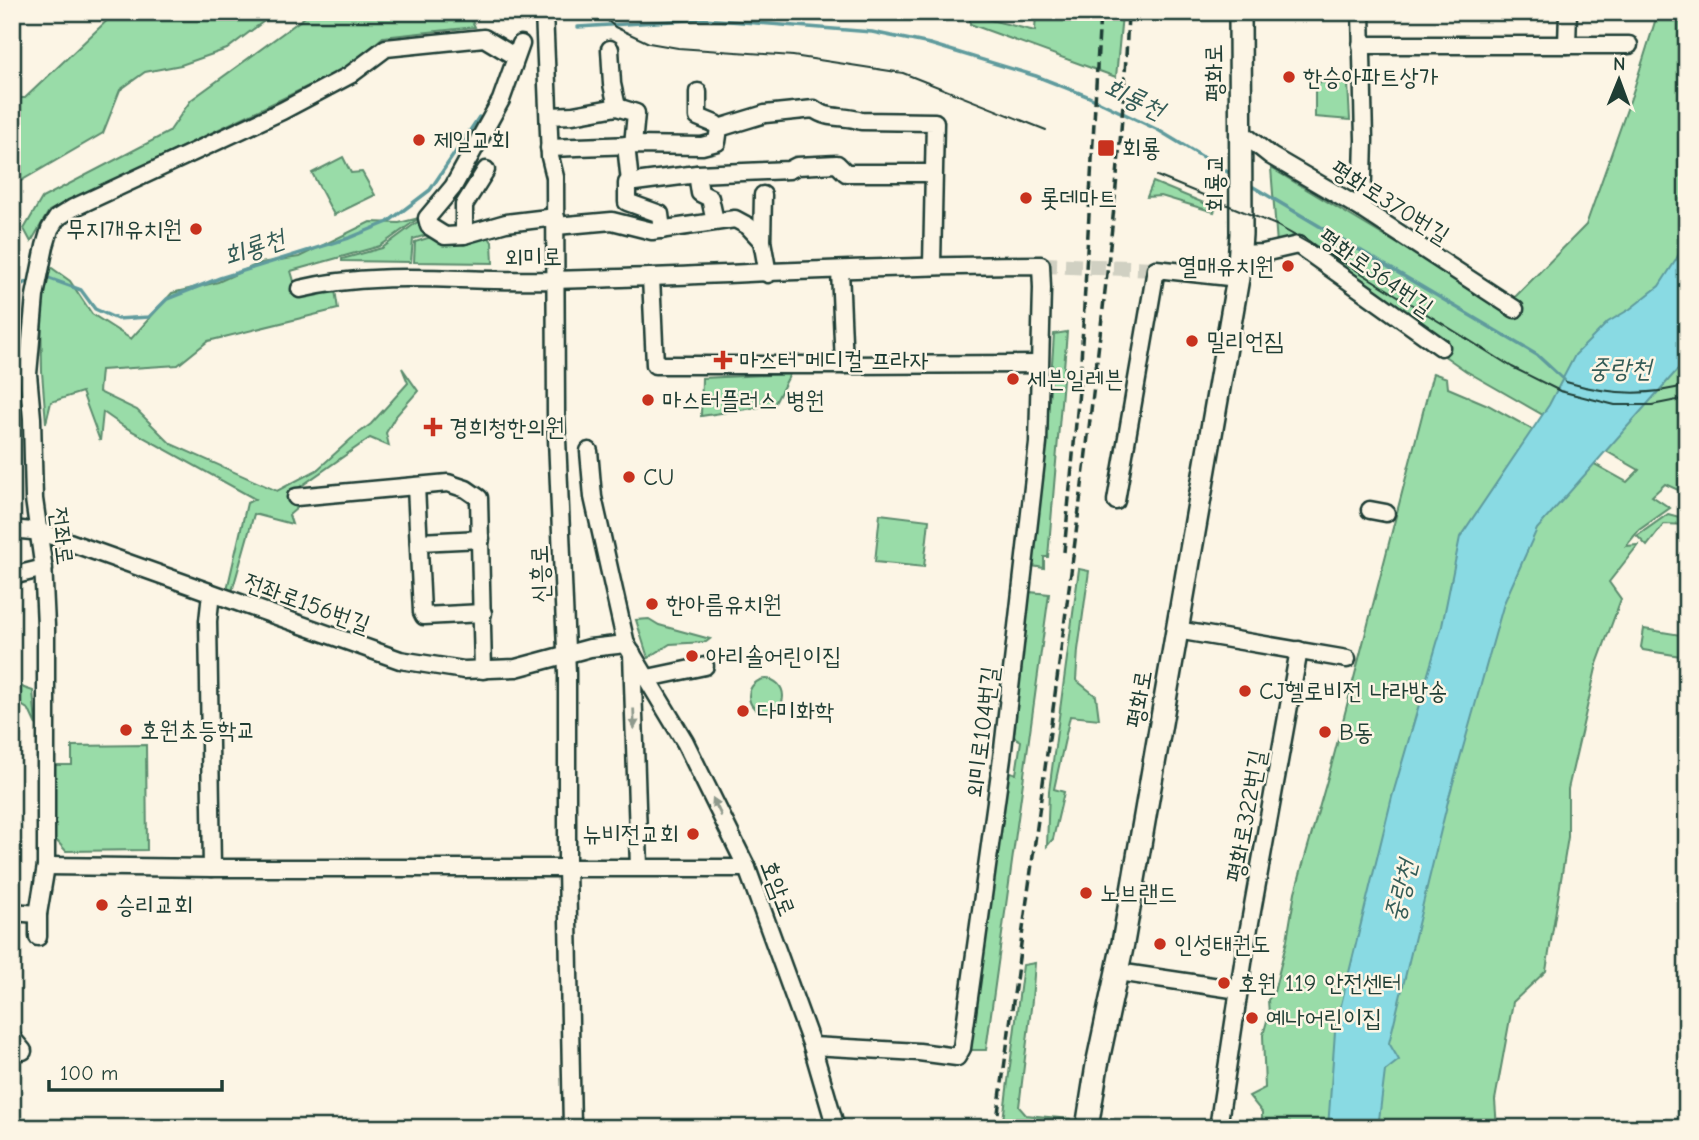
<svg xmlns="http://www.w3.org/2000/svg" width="1699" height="1140" viewBox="0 0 1699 1140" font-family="'Comic Neue','Poor Story',sans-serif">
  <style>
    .green { fill: #99dca8; stroke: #5c8c6e; stroke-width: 2 }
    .water { fill: #89dae3; stroke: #5f9b9d; stroke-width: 2 }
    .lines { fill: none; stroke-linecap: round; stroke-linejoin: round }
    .stream { stroke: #5f9b9d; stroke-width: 3.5 }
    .minor-tunnel { stroke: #d0d0c2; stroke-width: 16; stroke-dasharray: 16 8; stroke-linecap: butt }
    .minor-casing { stroke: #1f3d34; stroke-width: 21 }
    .major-casing { stroke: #1f3d34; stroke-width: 26 }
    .minor { stroke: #fcf5e5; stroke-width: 16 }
    .major { stroke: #fcf5e5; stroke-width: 21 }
    .tram { stroke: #1f3d34; stroke-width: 2 }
    .rail { stroke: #1f3d34; stroke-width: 3.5; stroke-dasharray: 10 5; stroke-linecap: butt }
    .oneway { fill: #8e998c }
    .poi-dot { fill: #c8321e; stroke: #fcf5e5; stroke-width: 2.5 }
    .labels { text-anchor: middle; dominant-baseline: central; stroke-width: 5; stroke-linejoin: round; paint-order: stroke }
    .street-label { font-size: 24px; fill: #1f3d34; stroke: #fcf5e5 }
    .poi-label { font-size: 24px; fill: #1f3d34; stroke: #fcf5e5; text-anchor: start }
    .water-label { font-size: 26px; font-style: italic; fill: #345c57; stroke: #fcf5e5 }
  </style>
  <rect width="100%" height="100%" fill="#fcf5e5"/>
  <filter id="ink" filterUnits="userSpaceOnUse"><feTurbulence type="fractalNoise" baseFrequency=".0143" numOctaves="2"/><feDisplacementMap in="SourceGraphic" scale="14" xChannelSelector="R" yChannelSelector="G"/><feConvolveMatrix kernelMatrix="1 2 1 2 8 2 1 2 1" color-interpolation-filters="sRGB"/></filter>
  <g filter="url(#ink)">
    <g class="green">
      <polygon points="116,12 276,12 227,49 181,65 145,72 120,90 103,133 12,186 12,98 25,98"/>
      <polygon points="312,12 468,12 475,27 383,37 350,66 49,211 31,242 24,229 42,198 169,132 191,100"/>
      <polygon points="1036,12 1122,15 1116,77 970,24 970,15 1035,31"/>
      <polygon points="1658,12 1687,12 1687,494 1665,484 1652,496 1670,508 1639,530 1626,546 1638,545 1609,582 1621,599 1597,664 1568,789 1568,837 1546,971 1513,1002 1495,1100 1497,1128 1262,1128 1262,1112 1249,1096 1265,1088 1263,1035 1269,1014 1268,1000 1274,992 1287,940 1295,892 1332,763 1433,373 1447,378 1448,388 1488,405 1627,482 1639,470 1466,371 1305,259 1277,244 1271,168 1401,246 1486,293 1515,297 1586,225 1632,95"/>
      <polygon points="1315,82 1348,84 1350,120 1315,117"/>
      <polygon points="343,157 351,173 362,172 375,195 334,215 312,173"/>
      <polygon points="1153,182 1216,208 1214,212 1161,196 1147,197"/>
      <polygon points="424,217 430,234 413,239 411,262 342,261 342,259 382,248"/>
      <polygon points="419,218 380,246 291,271 299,298 335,290 338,309 208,341 178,365 101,370 99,392 137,410 171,444 277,491 317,470 351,439 371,424 408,383 402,368 418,391 395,417 386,433 389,446 370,438 290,494 304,502 289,515 292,524 254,514 231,595 226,594 247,503 255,499 123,426 103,412 100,441 82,392 51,402 46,423 42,372 41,305 49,266 70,281 92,314 131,339 172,293 218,282 260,263 299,257 370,222 399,223"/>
      <polygon points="488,236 492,242 493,263 414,262 415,242 431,237 443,241"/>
      <path d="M1067,332l-19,225h-4v11l-12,-2 -2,26 19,2 -63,456h-20l39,-249 1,-31 10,4 5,-33 -12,-7c16,-133 37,-266 45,-400z"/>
      <polygon points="790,374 774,405 701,416 702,378"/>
      <polygon points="880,514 929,520 924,567 875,562"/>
      <polygon points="1668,514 1687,519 1687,525 1664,524 1647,546 1637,536"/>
      <polygon points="1079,569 1089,571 1078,650 1076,680 1096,696 1099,719 1070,716 1054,789 1064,792 1053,839 1047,846 1049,791"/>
      <polygon points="649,619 659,625 710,639 706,642 670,644 648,658 636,620"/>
      <polygon points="1644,629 1687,636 1687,657 1643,650 1641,647"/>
      <circle cx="766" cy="696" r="17"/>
      <polygon points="12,679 24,688 33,691 36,725 29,710 12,699"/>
      <polygon points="146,745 147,850 66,851 55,839 55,765 72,765 72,746"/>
      <polygon points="1035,963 1032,1000 1019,1107 1026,1115 1070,1119 1069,1128 1013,1122 1011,1128 1002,1128 1023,965"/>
    </g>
    <polygon class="water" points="1687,236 1687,359 1537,529 1504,603 1449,797 1389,1043 1399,1060 1385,1071 1378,1128 1328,1128 1335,1032 1341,1005 1392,797 1442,626 1460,537 1549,405 1575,355 1608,322 1630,309 1659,286 1676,260"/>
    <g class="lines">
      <g class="stream">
        <polyline points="578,27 704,19 872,32 930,44 1036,76 1087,96 1158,130 1231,174"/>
        <polyline points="1250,185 1537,355 1564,380"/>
        <polyline points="45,277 81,290 95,309 117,319 149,317 167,299 220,278 349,238 388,222 430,190 479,117"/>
        <polyline points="12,287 34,280"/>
      </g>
      <polyline class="minor-tunnel" points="1041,265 1156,269"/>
      <g class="minor-casing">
        <g id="minor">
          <polyline points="544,12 550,157 555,177 556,415 567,673 567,867 572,1128"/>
          <polyline points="1361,12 1364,140 1362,209"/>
          <polyline points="521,44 501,100 453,187 427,218 429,226 445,236 464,235 506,223 556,217"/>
          <polyline points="1361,45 1567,45 1568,12"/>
          <polyline points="1567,45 1629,45"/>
          <polyline points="610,49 612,84 617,107"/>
          <polyline points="698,92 698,117 715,124 719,128"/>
          <polyline points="549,116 573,115 617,107 636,113 633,145"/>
          <polyline points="1242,133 1271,156 1362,209 1515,309"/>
          <polyline points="626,145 630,182"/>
          <path d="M549,148l84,-3 69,1 15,-4 2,-14 46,-14 49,-5c13,11 31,6 47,12l74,1 -3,143"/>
          <polyline points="697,174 789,170 797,166 837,164 846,173 933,173"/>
          <polyline points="763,195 762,241 768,274"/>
          <polyline points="556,226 612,221 652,231 735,219 748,226 762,241"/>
          <polyline points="662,230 660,214 627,202 627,183 697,174 700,193 710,198 715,221"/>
          <polyline points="464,235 464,205 486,170"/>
          <polyline points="1240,254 1263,253 1298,245 1441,347"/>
          <polyline points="840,270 844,365 1039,364"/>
          <polyline points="651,277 655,365 844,365"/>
          <path d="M300,289c81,-20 170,-6 253,-9 163,-4 325,-15 488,-15l1,23 -4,155 -36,315 -40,290 -5,9 -38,-5 -107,-6"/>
          <polyline points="589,451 593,497 626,644 685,742 747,868 812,1046 836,1128"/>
          <polyline points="416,486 422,612 424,616 483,613"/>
          <polyline points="296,497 448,483 466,489 479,498 483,670"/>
          <polyline points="1116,501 1156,269 1238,278"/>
          <polyline points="1370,510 1386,513"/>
          <polyline points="12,529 41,532 400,660 464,670 516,668 590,648 626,644"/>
          <polyline points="419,542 481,539"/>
          <polyline points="12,576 44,568"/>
          <polyline points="211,593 208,621 212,868 747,868"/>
          <polyline points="1177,630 1347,659"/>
          <polyline points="632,653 639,867"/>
          <polyline points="648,678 705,666"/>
          <polyline points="46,866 212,868"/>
          <polyline points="12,912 38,914"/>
          <polyline points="38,937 38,914 46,866 46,626 43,563 34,499 32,418 28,374 35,296 45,246 50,229 57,218 73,208 282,111 350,75 386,48 484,38 509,53"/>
          <polyline points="1118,972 1239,990"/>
          <polyline points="12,1038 23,1051"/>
          <polyline points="1218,1128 1245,950 1299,650"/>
        </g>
      </g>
      <g class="major-casing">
        <polyline id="major" points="1087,1128 1097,1065 1123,943 1238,278 1241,234 1240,12"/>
      </g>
      <use href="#minor" class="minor"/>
      <use href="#major" class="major"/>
      <g class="tram">
        <polyline points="598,12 615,27 649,43 678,48 793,56 903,73 1046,130"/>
        <polyline points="1157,176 1276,225 1353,268 1512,367 1560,391 1615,405 1652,405 1687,398"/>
        <path d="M1566,382c40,12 81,15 121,3"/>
      </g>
      <g class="rail">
        <polyline points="1064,552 1080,380 1100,12"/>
        <path d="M996,1128c31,-233 65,-466 93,-700 16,-138 34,-276 39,-416"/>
      </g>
    </g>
    <defs><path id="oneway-solid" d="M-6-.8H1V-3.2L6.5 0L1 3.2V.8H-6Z" transform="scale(1.75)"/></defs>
    <g class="oneway">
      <use href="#oneway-solid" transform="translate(634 719) rotate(88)"/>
      <use href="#oneway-solid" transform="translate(717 807) rotate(-116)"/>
    </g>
  </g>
  <g class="poi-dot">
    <circle cx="1289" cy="77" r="7"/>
    <circle cx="419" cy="140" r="7"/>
    <rect x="1097" y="139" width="18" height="18" rx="3.5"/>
    <circle cx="1026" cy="198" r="7"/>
    <circle cx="196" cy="229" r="7"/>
    <circle cx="1288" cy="266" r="7"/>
    <circle cx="1192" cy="341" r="7"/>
    <path d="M719.5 349.5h7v7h7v7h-7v7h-7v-7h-7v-7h7z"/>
    <circle cx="1013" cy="379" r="7"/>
    <circle cx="648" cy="400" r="7"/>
    <path d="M429.5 416.5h7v7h7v7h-7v7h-7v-7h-7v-7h7z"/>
    <circle cx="629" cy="477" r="7"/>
    <circle cx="652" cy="604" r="7"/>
    <circle cx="692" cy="656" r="7"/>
    <circle cx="1245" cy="691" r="7"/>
    <circle cx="743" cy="711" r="7"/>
    <circle cx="126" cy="730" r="7"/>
    <circle cx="1325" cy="732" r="7"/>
    <circle cx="693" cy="834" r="7"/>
    <circle cx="1086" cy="893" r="7"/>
    <circle cx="102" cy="905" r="7"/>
    <circle cx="1160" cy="944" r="7"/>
    <circle cx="1224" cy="983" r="7"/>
    <circle cx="1252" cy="1018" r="7"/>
  </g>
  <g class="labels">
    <g class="street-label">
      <text transform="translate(1214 73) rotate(-91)">평화로</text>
      <text transform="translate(1215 183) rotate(-90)">회룡교</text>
      <text transform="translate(1390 202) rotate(32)">평화로370번길</text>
      <text transform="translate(533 257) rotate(-1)">외미로</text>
      <text transform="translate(1376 272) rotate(35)">평화로364번길</text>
      <text transform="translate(62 536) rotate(83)">전좌로</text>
      <text transform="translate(540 574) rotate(-92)">신흥로</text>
      <text transform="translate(307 603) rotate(20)">전좌로156번길</text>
      <text transform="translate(1139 699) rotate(-81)">평화로</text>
      <text transform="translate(982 732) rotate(-83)">외미로104번길</text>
      <text transform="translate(1246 816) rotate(-80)">평화로322번길</text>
      <text transform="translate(778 888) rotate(69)">호암로</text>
    </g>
    <g class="poi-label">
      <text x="1303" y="77">한승아파트상가</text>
      <text x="433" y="140">제일교회</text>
      <text x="1122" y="148">회룡</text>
      <text x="1040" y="198">롯데마트</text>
      <text x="182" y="229" text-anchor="end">무지개유치원</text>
      <text x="1274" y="266" text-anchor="end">열매유치원</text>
      <text x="1206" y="341">밀리언짐</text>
      <text x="739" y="360">마스터 메디컬 프라자</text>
      <text x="1027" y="379">세븐일레븐</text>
      <text x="662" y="400">마스터플러스 병원</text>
      <text x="449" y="427">경희청한의원</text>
      <text x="643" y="477">CU</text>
      <text x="666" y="604">한아름유치원</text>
      <text x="706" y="656">아리솔어린이집</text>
      <text x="1259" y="691">CJ헬로비전 나라방송</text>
      <text x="757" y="711">다미화학</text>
      <text x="140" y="730">호원초등학교</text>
      <text x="1339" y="732">B동</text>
      <text x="679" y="834" text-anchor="end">뉴비전교회</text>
      <text x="1100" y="893">노브랜드</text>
      <text x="116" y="905">승리교회</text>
      <text x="1174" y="944">인성태권도</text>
      <text x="1238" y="983">호원 119 안전센터</text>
      <text x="1266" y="1018">예나어린이집</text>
    </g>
    <g class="water-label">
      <text transform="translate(1134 99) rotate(25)">회룡천</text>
      <text transform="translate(254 248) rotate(-19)">회룡천</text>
      <text x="1620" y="369">중랑천</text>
      <text transform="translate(1401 891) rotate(-76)">중랑천</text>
    </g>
  </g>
  <rect width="1699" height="1140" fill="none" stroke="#fcf5e5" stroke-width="42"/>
  <rect x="21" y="21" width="1657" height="1098" fill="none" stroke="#1f3d34" stroke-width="2.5" filter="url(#ink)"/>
  <g transform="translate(1619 80) rotate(1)" stroke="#fcf5e5" stroke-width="5" paint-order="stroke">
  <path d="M0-5L12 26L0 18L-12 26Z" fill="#1f3d34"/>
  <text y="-10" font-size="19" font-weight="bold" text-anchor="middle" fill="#1f3d34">N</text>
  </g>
  <path d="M49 1080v10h173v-10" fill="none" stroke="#1f3d34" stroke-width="3.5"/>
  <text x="60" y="1080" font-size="21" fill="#1f3d34" stroke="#fcf5e5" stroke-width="5" paint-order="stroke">100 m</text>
</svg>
